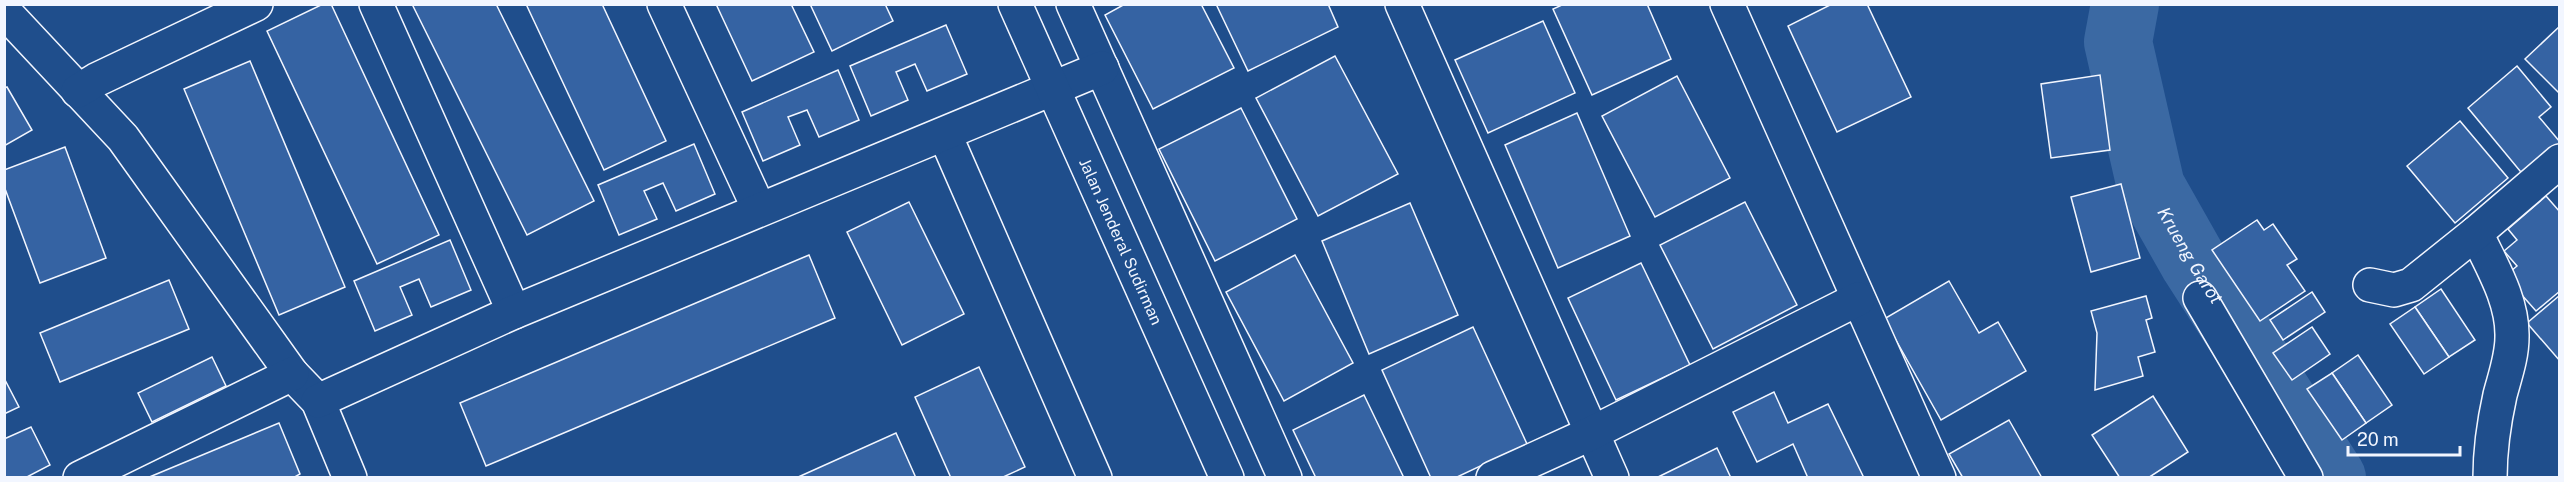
<svg xmlns="http://www.w3.org/2000/svg" width="2564" height="482" viewBox="0 0 2564 482" font-family="'Public Sans',sans-serif">
  <style>
    .lines { fill: none; stroke-linecap: round; stroke-linejoin: round }
    .river { stroke: #3b69a3; stroke-width: 68 }
    .building { fill: #3563a3; stroke: #f2f6ff; stroke-width: 1.5 }
    .minor-casing { stroke: #f2f6ff; stroke-width: 36 }
    .tertiary-casing { stroke: #f2f6ff; stroke-width: 36 }
    .minor { stroke: #1f4e8c; stroke-width: 33 }
    .tertiary { stroke: #1f4e8c; stroke-width: 33 }
    .labels { text-anchor: middle; dominant-baseline: central; stroke-width: 4.5; stroke-linejoin: round; paint-order: stroke }
    .street-label { font-size: 16px; fill: #f2f6ff; stroke: #1f4e8c }
    .water-label { font-size: 18px; font-style: italic; fill: #f2f6ff; stroke: #1f4e8c }
  </style>
  <rect width="100%" height="100%" fill="#1f4e8c"/>
  <g class="lines">
    <path class="river" id="s1" d="M2125,4l-7,38 33,145 43,76 138,215"/>
  </g>
  <g class="building">
    <polygon points="323,4 331,4 439,235 377,264 267,31"/>
    <polygon points="412,4 496,4 594,201 527,235"/>
    <polygon points="526,4 602,4 666,141 604,170"/>
    <polygon points="716,4 791,4 814,52 752,81"/>
    <polygon points="810,4 885,4 893,21 832,51"/>
    <polygon points="1125,4 1201,4 1234,68 1153,109 1105,15"/>
    <polygon points="1216,4 1328,4 1338,27 1248,71"/>
    <polygon points="1564,4 1647,4 1671,59 1592,95 1553,9"/>
    <polygon points="1832,4 1867,4 1911,97 1837,132 1788,26"/>
    <polygon points="1543,21 1575,93 1488,133 1455,60"/>
    <polygon points="946,25 967,74 927,91 915,64 896,72 908,100 871,116 850,66"/>
    <polygon points="2560,26 2560,94 2525,59"/>
    <polygon points="1335,56 1398,174 1318,216 1256,98"/>
    <polygon points="250,61 345,287 279,315 184,89"/>
    <polygon points="2517,66 2551,107 2539,117 2560,142 2560,148 2525,177 2468,108"/>
    <polygon points="838,70 859,120 819,137 807,110 788,117 800,145 763,161 742,112"/>
    <polygon points="2100,75 2110,150 2051,158 2041,84"/>
    <polygon points="1677,76 1730,178 1655,217 1602,116"/>
    <polygon points="7,87 32,130 4,146 4,88"/>
    <polygon points="1241,108 1297,219 1215,261 1159,149"/>
    <polygon points="1577,113 1630,236 1558,268 1505,145"/>
    <polygon points="2460,121 2508,178 2455,223 2407,166"/>
    <polygon points="694,144 715,194 676,211 663,183 644,191 657,219 619,235 598,185"/>
    <polygon points="65,147 106,258 40,283 4,186 4,170"/>
    <polygon points="2121,184 2140,258 2091,272 2071,197"/>
    <polygon points="2546,196 2560,212 2560,291 2536,311 2505,276 2517,266 2504,251 2517,240 2508,229"/>
    <polygon points="909,202 964,314 902,345 847,232"/>
    <polygon points="1745,202 1797,305 1713,349 1660,245"/>
    <polygon points="1410,203 1458,315 1369,354 1322,241"/>
    <polygon points="2257,220 2264,230 2273,224 2297,259 2287,265 2305,291 2260,321 2212,250"/>
    <polygon points="450,240 471,290 431,307 419,279 400,287 412,315 375,331 354,281"/>
    <polygon points="809,255 835,318 486,466 460,403"/>
    <polygon points="1295,255 1353,363 1284,401 1226,292"/>
    <polygon points="1641,263 1690,365 1616,400 1568,298"/>
    <polygon points="169,280 189,329 60,382 40,333"/>
    <polygon points="1949,281 1979,333 1998,322 2026,371 1941,420 1884,319"/>
    <polygon points="2441,289 2475,340 2449,357 2415,307"/>
    <polygon points="2312,292 2325,312 2283,340 2270,320"/>
    <polygon points="2560,295 2560,361 2527,323"/>
    <polygon points="2146,296 2152,318 2146,320 2155,352 2138,357 2143,376 2095,390 2097,333 2091,311"/>
    <polygon points="2415,307 2449,357 2424,374 2390,324"/>
    <polygon points="1473,327 1527,444 1455,478 1431,478 1382,370"/>
    <polygon points="2312,327 2330,354 2292,380 2273,353"/>
    <polygon points="2358,355 2392,405 2366,423 2332,373"/>
    <polygon points="212,357 226,386 152,422 138,393"/>
    <polygon points="979,367 1025,467 1001,478 951,478 915,397"/>
    <polygon points="2332,373 2366,423 2342,440 2307,389"/>
    <polygon points="4,378 19,407 4,414"/>
    <polygon points="1774,392 1788,423 1828,404 1864,478 1808,478 1793,444 1757,462 1733,412"/>
    <polygon points="1364,395 1404,478 1316,478 1293,430"/>
    <polygon points="2153,396 2188,452 2148,478 2120,478 2092,435"/>
    <polygon points="2009,420 2042,478 1963,478 1949,454"/>
    <polygon points="279,423 300,474 293,478 147,478"/>
    <polygon points="31,427 50,465 25,478 4,478 4,439"/>
    <polygon points="896,433 916,478 796,478"/>
    <polygon points="1717,448 1731,478 1656,478"/>
  </g>
  <g class="lines">
    <g class="minor-casing">
      <g id="minor">
        <polyline points="376,4 514,312"/>
        <polyline points="664,4 759,209"/>
        <polyline points="1073,4 1285,478"/>
        <polyline points="1402,4 1612,478"/>
        <polyline points="1727,4 1939,478"/>
        <polyline points="4,11 123,138 292,374 318,401 350,478"/>
        <polyline points="78,91 96,80 256,4"/>
        <polyline points="945,135 1095,478"/>
        <path d="M2476,233c15,32 37,67 36,104 0,20 -7,39 -12,58 -6,27 -10,56 -10,83"/>
        <polyline points="2370,285 2394,290 2411,285 2476,233 2560,161"/>
        <polyline points="2200,298 2306,478"/>
        <polyline points="318,401 514,312 1102,68"/>
        <polyline points="80,478 292,374"/>
        <polyline points="1493,478 1592,433 1858,299"/>
      </g>
    </g>
    <g class="tertiary-casing">
      <g id="tertiary">
        <path id="s2" d="M1015,4l212,474"/>
      </g>
    </g>
    <use href="#minor" class="minor"/>
    <use href="#tertiary" class="tertiary"/>
  </g>
  <g class="labels">
    <g class="street-label">
      <text stroke="none"><textPath href="#s2" startOffset="260">Jalan Jenderal Sudirman</textPath></text>
    </g>
    <g class="water-label">
      <text stroke="none"><textPath href="#s1" startOffset="266">Krueng Garot</textPath></text>
    </g>
  </g>
  <rect width="2564" height="482" fill="none" stroke="#f2f6ff" stroke-width="12"/>
  <path d="M2348 446v9h112v-9" fill="none" stroke="#f2f6ff" stroke-width="3"/>
  <text x="2357" y="446" font-size="18" fill="#f2f6ff" stroke="#1f4e8c" stroke-width="4.5" paint-order="stroke">20 m</text>
</svg>
